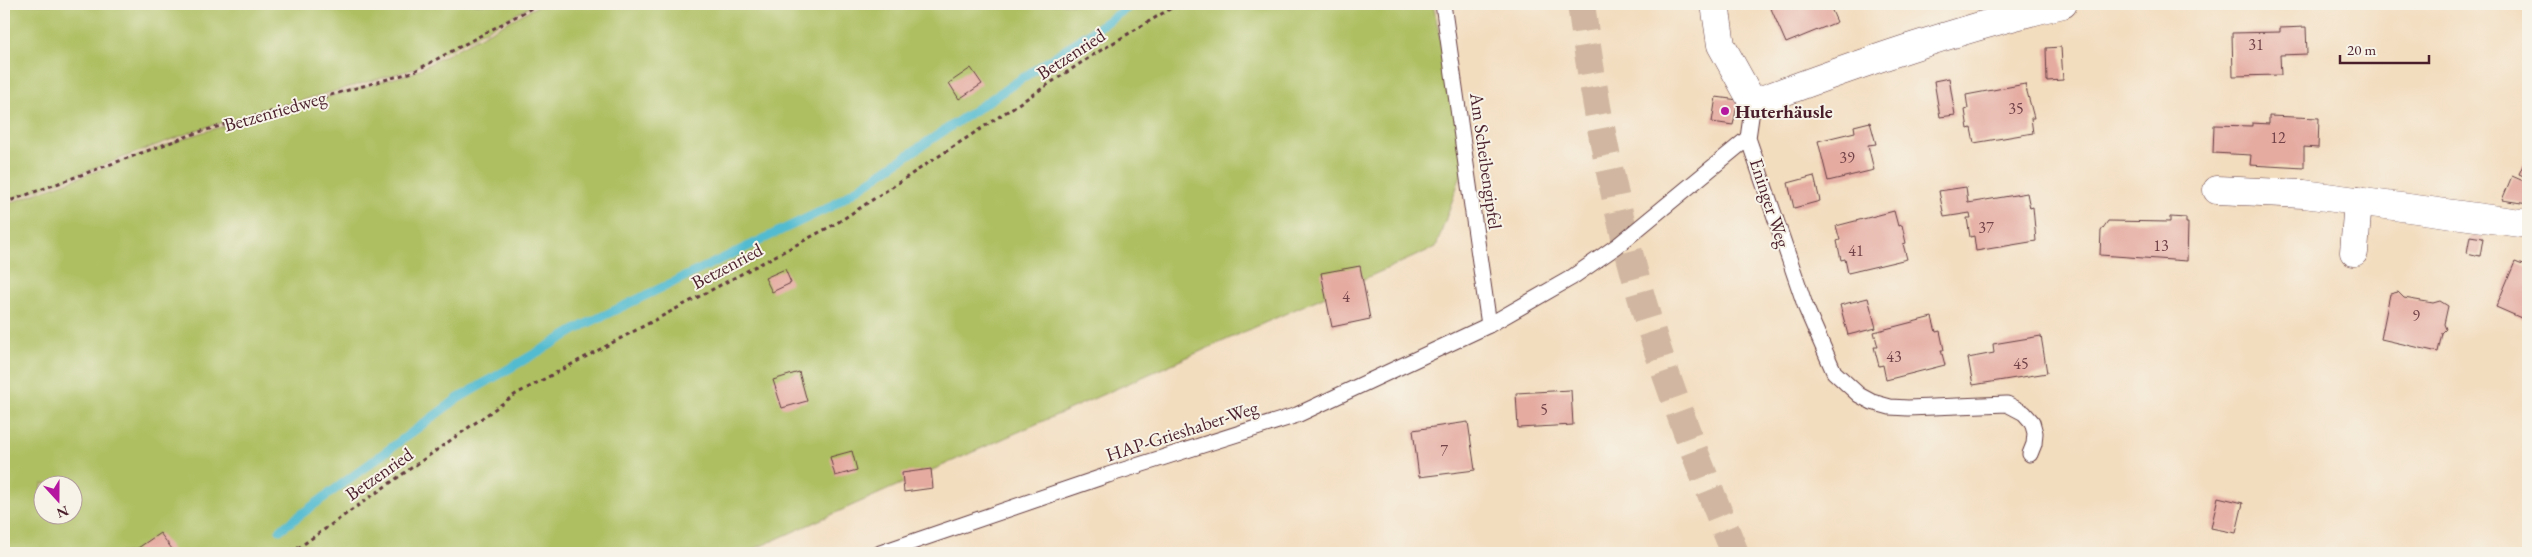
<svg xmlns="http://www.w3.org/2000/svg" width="2532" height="557" viewBox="0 0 2532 557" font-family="'EB Garamond',serif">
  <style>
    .green { fill: #aebf62; stroke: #7c6f46; fill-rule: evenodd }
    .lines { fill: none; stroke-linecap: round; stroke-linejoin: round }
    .stream { stroke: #52bbd0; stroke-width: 9 }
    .building { fill: #e5aba1 }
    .primary-tunnel { stroke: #d1b7a1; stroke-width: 28; stroke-dasharray: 28 14; stroke-linecap: butt }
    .lane-casing { stroke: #633c41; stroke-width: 17 }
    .street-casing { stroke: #633c41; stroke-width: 29 }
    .path { stroke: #633c41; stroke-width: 3; stroke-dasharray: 4 4; stroke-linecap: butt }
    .lane { stroke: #fff; stroke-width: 15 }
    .street { stroke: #fff; stroke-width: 28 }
    .poi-dot { fill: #b5179e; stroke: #f7f3e8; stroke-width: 2 }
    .labels { text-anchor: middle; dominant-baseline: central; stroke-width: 4; stroke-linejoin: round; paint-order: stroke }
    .number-label { font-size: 16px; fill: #714248 }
    .street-label { font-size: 19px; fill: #4a1f2b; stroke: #f7f3e8 }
    .poi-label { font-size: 19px; font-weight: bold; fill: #4a1f2b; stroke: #f7f3e8; text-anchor: start }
  </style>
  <rect width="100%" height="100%" fill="#f7f3e8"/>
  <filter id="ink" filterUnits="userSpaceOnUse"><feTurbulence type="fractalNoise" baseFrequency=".02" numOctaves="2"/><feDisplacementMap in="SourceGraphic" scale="10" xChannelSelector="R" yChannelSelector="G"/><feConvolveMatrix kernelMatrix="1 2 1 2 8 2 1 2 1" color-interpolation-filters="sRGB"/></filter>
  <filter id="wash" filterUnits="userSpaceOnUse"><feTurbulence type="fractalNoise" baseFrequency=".0096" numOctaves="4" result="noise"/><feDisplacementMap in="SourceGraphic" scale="20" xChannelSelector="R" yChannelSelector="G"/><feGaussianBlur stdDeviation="1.12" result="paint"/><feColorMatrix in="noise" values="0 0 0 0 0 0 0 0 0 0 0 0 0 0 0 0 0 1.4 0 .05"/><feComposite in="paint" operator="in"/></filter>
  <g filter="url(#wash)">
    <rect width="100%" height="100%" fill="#f3ddbf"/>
    <g class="green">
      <polygon points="4,4 535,4 411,70 200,129 4,202"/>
      <path d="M541,4h892l33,157 -30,86 -691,306h-741v-348l195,-72 213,-60zM42,484h30v30h-30z"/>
    </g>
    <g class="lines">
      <polyline class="stream" points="280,530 457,399 584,325 832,206 1133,4"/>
    </g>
    <g id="blocks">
      <g class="building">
        <polygon points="1769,4 1829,4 1837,22 1786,43"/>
        <polygon points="2306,27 2307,54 2280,55 2281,75 2233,76 2232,33 2280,32 2280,28"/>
        <polygon points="2061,47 2063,80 2047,81 2046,48"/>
        <polygon points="971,68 982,84 959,99 949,83"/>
        <polygon points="1949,78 1955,115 1940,117 1934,81"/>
        <polygon points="2025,84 2034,118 2031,118 2033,133 1974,143 1971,128 1968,129 1965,110 1968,109 1966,95"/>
        <polygon points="1716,97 1738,100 1733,125 1712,122"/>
        <polygon points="2269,116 2319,118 2318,148 2304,147 2304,168 2250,165 2251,155 2213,153 2214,125 2252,126 2252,123 2269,124"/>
        <polygon points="1870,122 1876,144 1868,145 1874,170 1828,181 1818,141 1855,132 1854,126"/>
        <polygon points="2528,154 2528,178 2519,174"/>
        <polygon points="1814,176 1820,201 1794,208 1788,183"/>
        <polygon points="2512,176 2528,183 2528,204 2502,200"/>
        <polygon points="1966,187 1968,203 2027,193 2030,208 2033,207 2036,241 1976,251 1974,236 1970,237 1967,218 1971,218 1970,213 1944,217 1939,191"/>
        <polygon points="1894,211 1898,226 1902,225 1906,243 1903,244 1907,259 1848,273 1845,259 1841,260 1837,241 1840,240 1836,226"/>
        <polygon points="2170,217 2186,218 2186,223 2188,223 2187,261 2100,255 2101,231 2108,221 2170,222"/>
        <polygon points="2470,236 2483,238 2480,256 2467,253"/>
        <polygon points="2515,262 2528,267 2528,321 2496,307"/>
        <polygon points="1360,266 1370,319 1332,327 1321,273"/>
        <polygon points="785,269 791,283 772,292 765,278"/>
        <polygon points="2398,292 2404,298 2433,303 2440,301 2448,306 2444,324 2446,329 2442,333 2438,352 2381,339 2390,294"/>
        <polygon points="1868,298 1876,328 1848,335 1840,305"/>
        <polygon points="1932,317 1936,332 1940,331 1944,350 1941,350 1945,365 1886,380 1883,365 1879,366 1874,347 1878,347 1874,332"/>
        <polygon points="2041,336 2047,373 1973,385 1968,358 1994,353 1993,344"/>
        <polygon points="799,372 807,401 782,408 773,380"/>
        <polygon points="1571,390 1573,425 1518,428 1516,393"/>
        <polygon points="1468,422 1475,470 1419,477 1413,430"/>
        <polygon points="852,451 857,470 835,476 830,457"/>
        <polygon points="931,469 933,488 904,492 902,473"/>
        <polygon points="2218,497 2243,503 2236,533 2211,528"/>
        <polygon points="160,533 175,553 137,553 135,550"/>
      </g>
    </g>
  </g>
  <g filter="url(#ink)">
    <use href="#blocks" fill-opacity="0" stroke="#633c41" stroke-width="1"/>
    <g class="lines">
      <path class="primary-tunnel" d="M1581,4c14,106 37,220 69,322 24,77 55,153 85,227"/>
      <g class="lane-casing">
        <g id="lane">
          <polyline points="1443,4 1489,325"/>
          <polyline points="1753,103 1748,138 1806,308 1834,372 1859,395 1872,402 1890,407 1908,408 2007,404 2024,413 2032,422 2035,433 2034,444 2030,454"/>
          <polyline points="880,553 1108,475 1297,415 1489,325 1571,278 1617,246 1748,138"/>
        </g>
      </g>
      <g class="street-casing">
        <g id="street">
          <path d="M1715,4l6,41 32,58c103,-38 204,-74 310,-99"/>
          <polyline points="2217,190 2304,194 2528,224"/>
          <polyline points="2354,252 2358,201"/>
        </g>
      </g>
      <g class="path">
        <polyline points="4,203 199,132 413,72 539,4"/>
        <polyline points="291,553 516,394 837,223 1093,55 1178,4"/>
      </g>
      <use href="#lane" class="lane"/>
      <use href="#street" class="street"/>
    </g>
  </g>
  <circle class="poi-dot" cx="1725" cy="111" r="5"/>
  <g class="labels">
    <g class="number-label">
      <text x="2256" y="44">31</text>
      <text x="2016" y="108">35</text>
      <text x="2278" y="137">12</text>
      <text x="1847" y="157">39</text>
      <text x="1986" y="227">37</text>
      <text x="2161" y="245">13</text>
      <text x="1856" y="250">41</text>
      <text x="1346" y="296">4</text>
      <text x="2416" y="315">9</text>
      <text x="1894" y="356">43</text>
      <text x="2021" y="363">45</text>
      <text x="1544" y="409">5</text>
      <text x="1444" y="450">7</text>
    </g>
    <g class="street-label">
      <text transform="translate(1071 54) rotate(-33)">Betzenried</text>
      <text transform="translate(275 111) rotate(-16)">Betzenriedweg</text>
      <text transform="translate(1486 161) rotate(82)">Am Scheibengipfel</text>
      <text transform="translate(1770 203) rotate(72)">Eninger Weg</text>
      <text transform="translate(727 266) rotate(-28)">Betzenried</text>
      <text transform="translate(1182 431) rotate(-18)">HAP-Grieshaber-Weg</text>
      <text transform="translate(379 474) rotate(-35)">Betzenried</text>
    </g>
    <g class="poi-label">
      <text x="1735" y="111">Huterhäusle</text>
    </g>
  </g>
  <rect width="2532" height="557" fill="none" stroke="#f7f3e8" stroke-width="20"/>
  <g transform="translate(58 500) rotate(159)"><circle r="24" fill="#f7f3e8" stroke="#b29e9c"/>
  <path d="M0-4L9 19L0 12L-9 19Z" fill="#b5179e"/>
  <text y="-8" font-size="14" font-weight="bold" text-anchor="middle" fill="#4a1f2b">N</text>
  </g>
  <path d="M2340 55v8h89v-8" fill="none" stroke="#4a1f2b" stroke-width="2.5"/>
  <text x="2347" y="55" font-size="15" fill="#4a1f2b" stroke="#f7f3e8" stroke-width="4" paint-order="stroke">20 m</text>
</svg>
